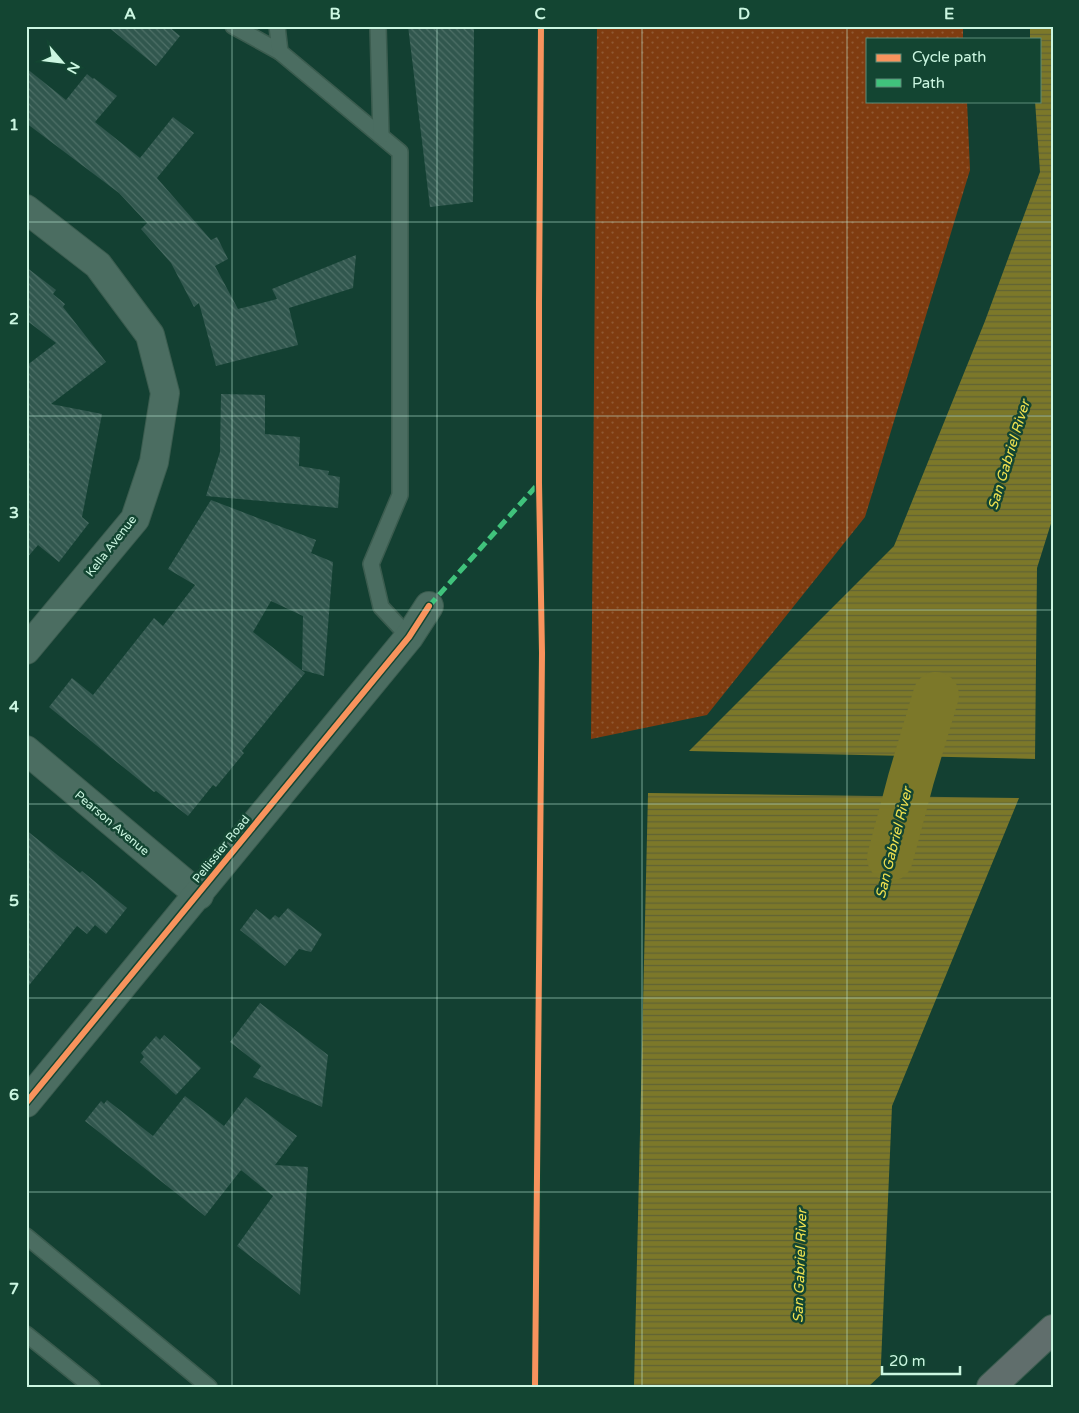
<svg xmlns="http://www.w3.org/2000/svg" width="1079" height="1413" viewBox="0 0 1079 1413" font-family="'Varela Round',sans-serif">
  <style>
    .grass { fill: url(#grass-dots) }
    .water { fill: url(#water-rules) }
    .pier { fill: #134032 }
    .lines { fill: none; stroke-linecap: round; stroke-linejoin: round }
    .river { stroke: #7c7829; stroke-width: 46 }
    .building { fill: url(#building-back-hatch) }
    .lane-casing { stroke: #3b5c4f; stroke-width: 18 }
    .street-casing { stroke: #3b5c4f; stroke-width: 30 }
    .highway-casing { stroke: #3b5c4f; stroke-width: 30 }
    .lane { stroke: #4b6d61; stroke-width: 15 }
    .street { stroke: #4b6d61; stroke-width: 28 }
    .highway { stroke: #606e6c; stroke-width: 28 }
    .quiet { stroke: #40c37c; stroke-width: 5; stroke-dasharray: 10 5; stroke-linecap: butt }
    .cycleway-casing { stroke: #134532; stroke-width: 9 }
    .cycleway { stroke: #f8935d; stroke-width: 6 }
    .grid { fill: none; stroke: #cbf6e1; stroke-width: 1; stroke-opacity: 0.55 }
    .labels { text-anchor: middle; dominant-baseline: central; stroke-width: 5; stroke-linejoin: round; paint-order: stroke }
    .street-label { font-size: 12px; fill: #cbf6e1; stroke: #134532 }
    .water-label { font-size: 14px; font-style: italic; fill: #f0e250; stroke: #134532 }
    .neatline { fill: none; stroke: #cbf6e1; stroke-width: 2 }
    .grid-label { font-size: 16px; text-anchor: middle; font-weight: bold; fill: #cbf6e1 }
  </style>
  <defs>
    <pattern id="grass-dots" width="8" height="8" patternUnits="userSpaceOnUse" patternTransform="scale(1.25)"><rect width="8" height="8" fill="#7f3c10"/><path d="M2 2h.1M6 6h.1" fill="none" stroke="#905932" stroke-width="1.8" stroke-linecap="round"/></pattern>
    <pattern id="water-rules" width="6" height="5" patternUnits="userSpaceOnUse" patternTransform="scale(1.25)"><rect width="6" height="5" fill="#7c7829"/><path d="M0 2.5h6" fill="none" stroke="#606335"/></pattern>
    <pattern id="building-back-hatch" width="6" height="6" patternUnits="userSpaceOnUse" patternTransform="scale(1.25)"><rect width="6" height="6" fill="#31574e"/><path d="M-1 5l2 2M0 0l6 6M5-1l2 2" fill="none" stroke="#4e7067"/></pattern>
  </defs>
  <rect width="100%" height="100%" fill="#134032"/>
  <polygon class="grass" points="597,26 963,26 963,39 868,39 868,101 967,101 970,170 865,517 707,715 591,739"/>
  <g class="water">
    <polygon points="1030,26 1053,26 1053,517 1037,568 1035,759 689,751 894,546 985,321 1040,172 1035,101 1040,101 1040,39 1030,39"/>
    <polygon points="648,793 1019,798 892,1106 880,1387 634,1387"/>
  </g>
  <polygon class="pier" points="883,1373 883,1387 868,1387"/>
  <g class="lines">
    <polyline class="river" points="890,858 911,779 936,695"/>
  </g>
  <g class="building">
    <polygon points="107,26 168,26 180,36 156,66"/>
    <polygon points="408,26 474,26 473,202 430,207"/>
    <polygon points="26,68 66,100 87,74 93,79 94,78 117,96 95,122 140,158 173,117 194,133 157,178 211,240 217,237 228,259 215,266 238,309 277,299 272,289 356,255 353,288 289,308 298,345 216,366 199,303 194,307 171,263 141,229 147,223 119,193 26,123"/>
    <polygon points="26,267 56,290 53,294 65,304 63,307 106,362 51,404 102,414 82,517 89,523 59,562 38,545 26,559 26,366 56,343 26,320"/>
    <polygon points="221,394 265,395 265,434 300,437 299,466 329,471 328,475 340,477 338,508 206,496 220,452"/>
    <polygon points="211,500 316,540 311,553 333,562 331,588 324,676 302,670 303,616 271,601 253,632 305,673 242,751 244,753 216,787 213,785 188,816 156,791 154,792 49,707 72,678 93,695 154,618 163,626 195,585 168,569"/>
    <polygon points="26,830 80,873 82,871 127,908 106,934 95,925 87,934 77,926 26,989"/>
    <polygon points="288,908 322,934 311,952 299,949 285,966 240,930 256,909 270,920 275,915 279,918"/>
    <polygon points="260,1003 328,1055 322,1107 253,1077 261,1066 230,1042"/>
    <polygon points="164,1035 201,1068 176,1095 140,1062 144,1057 141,1053 156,1036 160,1040"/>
    <polygon points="185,1096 224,1126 246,1097 297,1136 275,1165 308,1167 300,1295 237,1246 273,1196 241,1170 205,1216 85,1121 101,1101 104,1104 107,1100 153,1136"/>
  </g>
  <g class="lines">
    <g class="lane-casing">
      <g id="lane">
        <polyline points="233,26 280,52"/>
        <polyline points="277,26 280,52 400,152 400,495 371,564 381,607 409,637"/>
        <polyline points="378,26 381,136"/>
        <polyline points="26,1236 209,1387"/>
        <polyline points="26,1334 92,1387"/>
      </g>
    </g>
    <g class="street-casing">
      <g id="street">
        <polyline points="26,209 98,265 150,335 165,393 154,462 135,519 26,650"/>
        <polyline points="26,750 199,895"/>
        <polyline points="26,1103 409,637 429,606"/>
      </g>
    </g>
    <g class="highway-casing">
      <polyline id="highway" points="991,1387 1053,1329"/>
    </g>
    <use href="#lane" class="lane"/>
    <use href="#street" class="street"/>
    <use href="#highway" class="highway"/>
    <polyline class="quiet" points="429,606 539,483"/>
    <g class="cycleway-casing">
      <g id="cycleway">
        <polyline points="26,1103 409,637 429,606"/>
        <polyline points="535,1387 542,653 539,483 539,303 541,26"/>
      </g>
    </g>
    <use href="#cycleway" class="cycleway"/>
  </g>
  <path class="grid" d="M232,26v1361M437,26v1361M642,26v1361M847,26v1361M26,222h1027M26,416h1027M26,610h1027M26,804h1027M26,998h1027M26,1192h1027"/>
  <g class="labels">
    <g class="street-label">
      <text transform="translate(111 546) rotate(-52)">Kella Avenue</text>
      <text transform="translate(112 823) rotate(40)">Pearson Avenue</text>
      <text transform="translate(221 849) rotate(-51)">Pellissier Road</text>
    </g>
    <g class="water-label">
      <text transform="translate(1009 455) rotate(-73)">San Gabriel River</text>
      <text transform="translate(894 843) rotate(-76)">San Gabriel River</text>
      <text transform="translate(800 1266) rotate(-88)">San Gabriel River</text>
    </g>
  </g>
  <rect width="1079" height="1413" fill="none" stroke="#134532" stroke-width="55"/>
  <rect x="866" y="38" width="175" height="65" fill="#134532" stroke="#5d8c78"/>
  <rect x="876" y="54" width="25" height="8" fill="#f8935d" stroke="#5d8c78"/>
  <text x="912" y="62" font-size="15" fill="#cbf6e1">Cycle path</text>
  <rect x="876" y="79" width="25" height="8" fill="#40c37c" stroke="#5d8c78"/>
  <text x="912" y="88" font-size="15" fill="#cbf6e1">Path</text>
  <g transform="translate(62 62) rotate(118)" stroke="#134532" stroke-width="4" paint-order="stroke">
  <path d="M0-4L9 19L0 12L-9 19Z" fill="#cbf6e1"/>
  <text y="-8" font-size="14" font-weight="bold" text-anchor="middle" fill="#cbf6e1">N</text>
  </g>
  <path d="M882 1366v8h78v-8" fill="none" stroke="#cbf6e1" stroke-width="2.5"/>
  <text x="889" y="1366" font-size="15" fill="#cbf6e1" stroke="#134532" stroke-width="4" paint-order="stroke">20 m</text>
  <rect x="28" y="28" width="1024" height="1358" class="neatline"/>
  <g class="grid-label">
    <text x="130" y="19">A</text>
    <text x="335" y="19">B</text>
    <text x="540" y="19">C</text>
    <text x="744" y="19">D</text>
    <text x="949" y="19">E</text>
    <text x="14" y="130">1</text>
    <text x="14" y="324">2</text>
    <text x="14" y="518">3</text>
    <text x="14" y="712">4</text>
    <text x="14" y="906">5</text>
    <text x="14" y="1100">6</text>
    <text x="14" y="1294">7</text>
  </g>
</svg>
